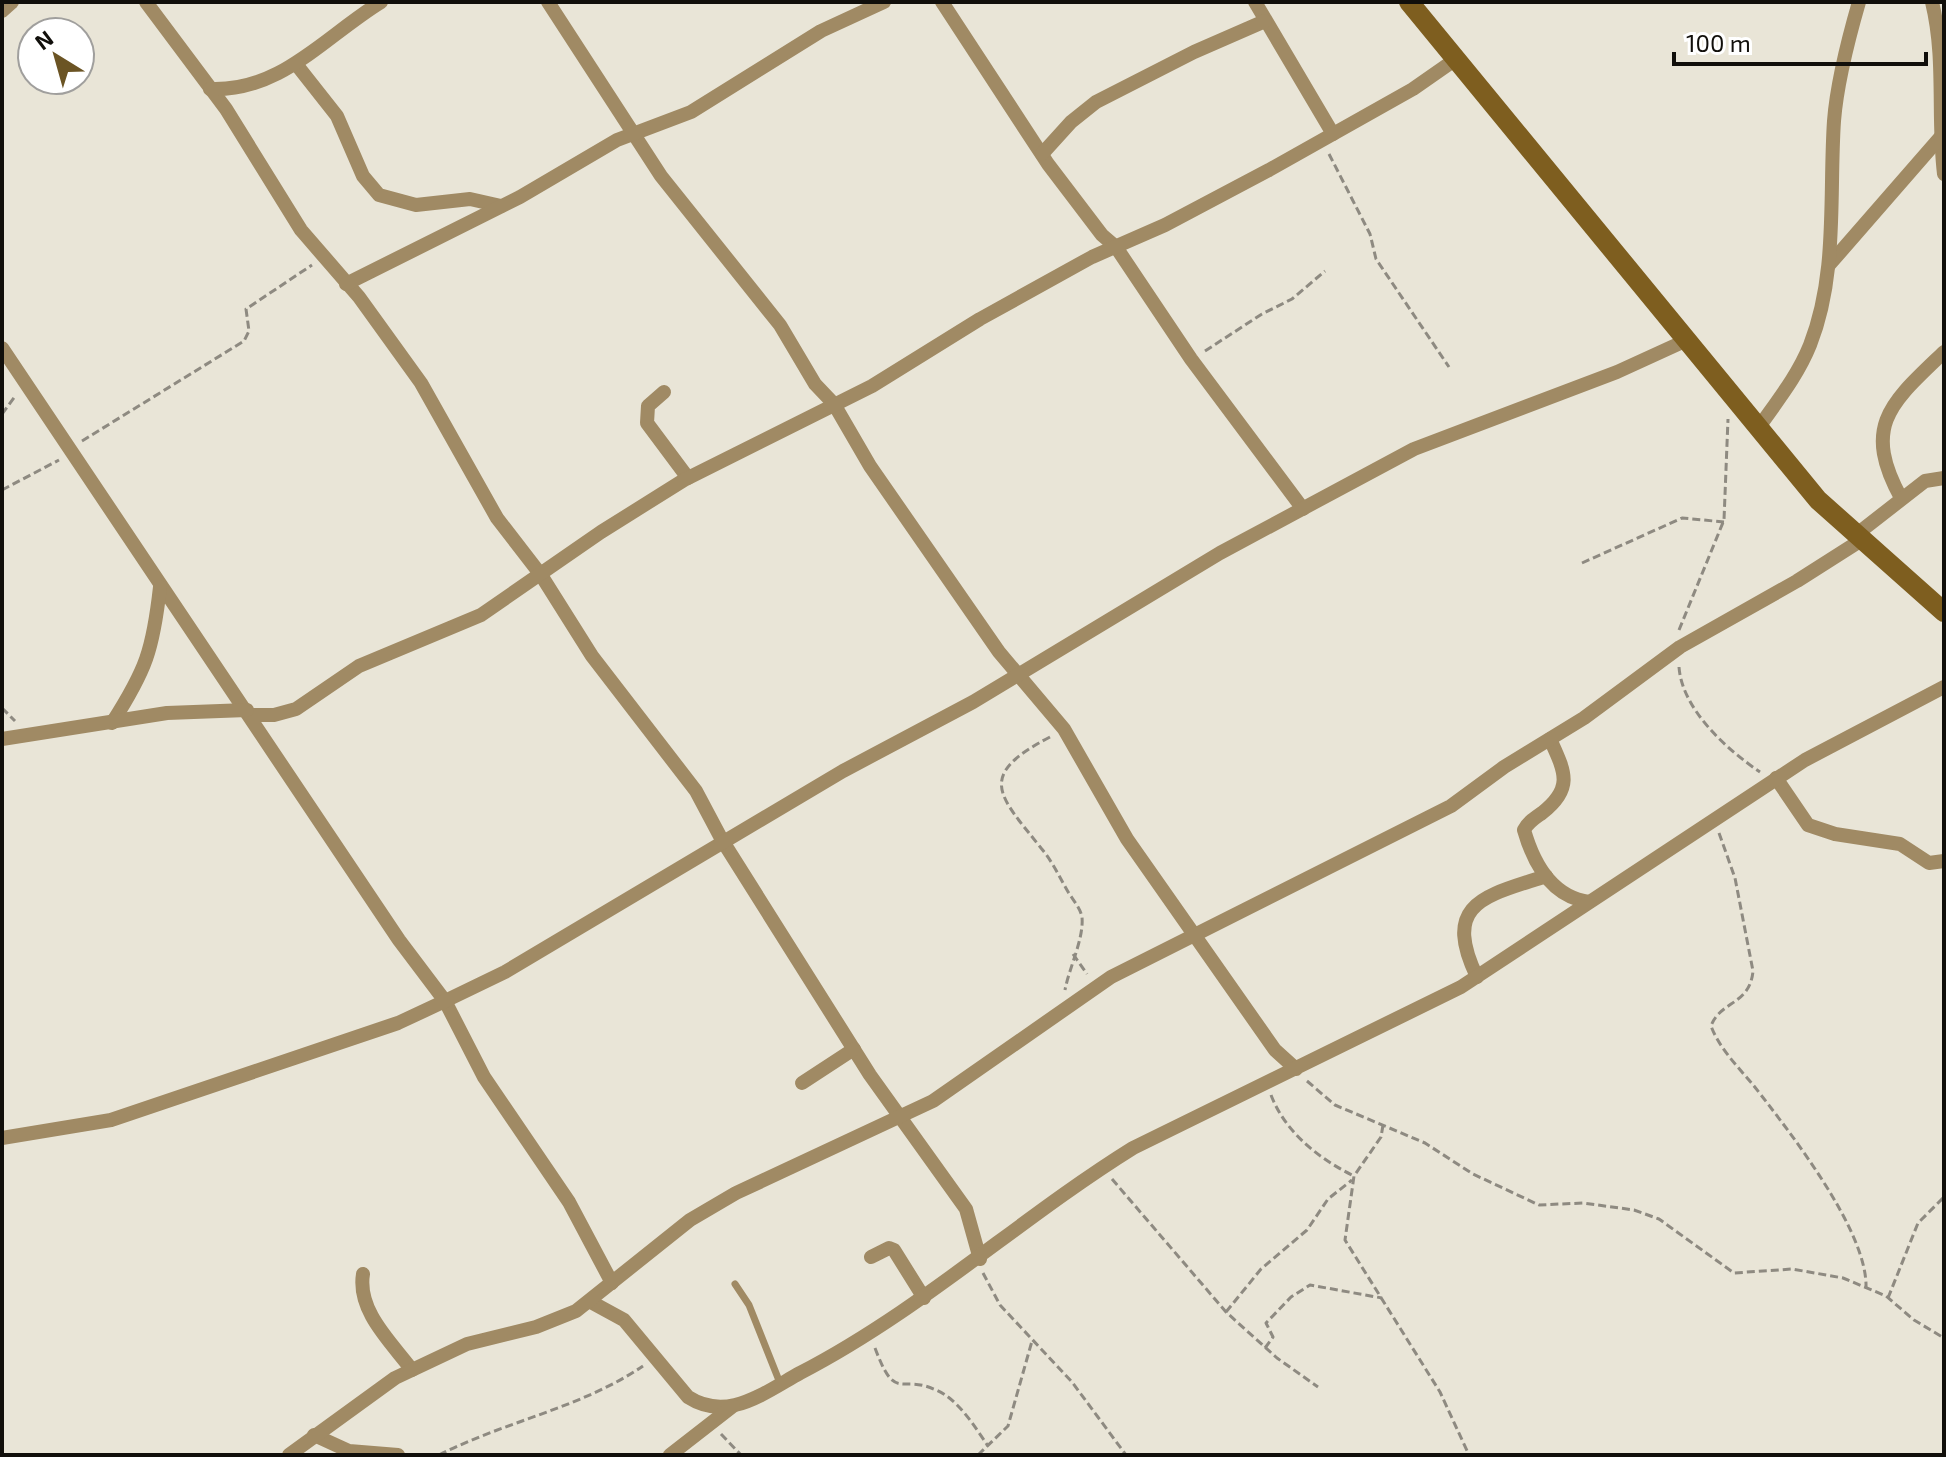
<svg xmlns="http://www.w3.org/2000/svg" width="1946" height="1457" viewBox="0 0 1946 1457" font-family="'Exo 2',sans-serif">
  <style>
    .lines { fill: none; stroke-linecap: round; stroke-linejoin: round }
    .path { stroke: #8e8a81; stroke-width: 3; stroke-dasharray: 8 4; stroke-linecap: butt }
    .lane { stroke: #a08a64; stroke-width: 7 }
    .street { stroke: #a08a64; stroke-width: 14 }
    .secondary { stroke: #7e5e1f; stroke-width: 20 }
  </style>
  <rect width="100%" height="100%" fill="#e9e5d7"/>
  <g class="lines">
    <g class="path">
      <polyline points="1329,154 1370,234 1376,259 1449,367"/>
      <polyline points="1205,351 1262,314 1292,299 1325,271"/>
      <polyline points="2,414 16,395"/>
      <polyline points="82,441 244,341 249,331 246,309 312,265"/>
      <polyline points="2,442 2,456"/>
      <polyline points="2,490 59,460"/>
      <polyline points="1582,563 1682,518 1724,522"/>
      <polyline points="1679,630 1724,520 1728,419"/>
      <path d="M1679,667c3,42 47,82 81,105"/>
      <polyline points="2,708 15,721"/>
      <path d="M1050,737c-75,39 -51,58 -9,111 11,13 18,28 26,42 5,9 13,17 15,27 2,22 -13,51 -17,73"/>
      <path d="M1719,833l16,45 18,93c-3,34 -33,30 -42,55 8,22 28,42 43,60 35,45 114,145 112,202"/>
      <polyline points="1073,954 1087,974"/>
      <polyline points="1307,1081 1335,1105 1425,1143 1473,1174 1539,1205 1583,1203 1634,1210 1659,1219 1734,1273 1792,1269 1843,1278 1886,1296 1914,1320 1944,1338"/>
      <path d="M1271,1095c14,37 48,64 83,81"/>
      <polyline points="1383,1125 1381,1137 1354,1176 1345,1240 1440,1392 1469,1455"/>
      <polyline points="1112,1179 1226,1312 1277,1358 1318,1387"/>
      <polyline points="983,1273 1000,1305 1072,1382 1126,1455"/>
      <polyline points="1888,1298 1918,1223 1944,1197"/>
      <polyline points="1226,1312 1261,1269 1307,1230 1328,1199 1352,1180"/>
      <path d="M875,1348c21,56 24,25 61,42 22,9 39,37 52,56"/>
      <polyline points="1265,1348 1273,1337 1266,1323 1291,1297 1310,1285 1382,1298"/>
      <polyline points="721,1434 741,1455"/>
      <path d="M439,1455c67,-34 142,-47 204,-89"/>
      <polyline points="978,1455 1008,1426 1032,1341"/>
    </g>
    <polyline class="lane" points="735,1284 749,1305 780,1383"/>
    <g class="street">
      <polyline points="146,2 226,109 301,230 359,297 421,383 497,518 541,575 592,656 696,791 722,840 870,1075 966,1209 980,1259"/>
      <polyline points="548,2 661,176 780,325 815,384 834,404 870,466 999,652 1064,729 1127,839 1275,1050 1296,1069"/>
      <polyline points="942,2 1048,164 1102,235 1116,247 1191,359 1303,509"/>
      <polyline points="1255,2 1333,134"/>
      <path d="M1932,2c14,57 5,114 12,172"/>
      <polyline points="2,11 12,2"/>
      <polyline points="296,64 337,116 363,176 379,195 416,205 470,199 501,206"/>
      <path d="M210,89c71,3 114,-52 171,-87"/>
      <polyline points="1042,154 1071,122 1096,102 1194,52 1265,21"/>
      <polyline points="1829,265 1944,133"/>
      <polyline points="346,284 520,197 617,140 691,112 821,31 884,2"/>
      <polyline points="2,348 399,940 445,1001 484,1077 569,1202 612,1283"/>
      <polyline points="664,392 648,406 647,423 688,478"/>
      <path d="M1759,427c19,-27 39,-52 51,-82 28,-71 19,-150 24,-224 3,-39 14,-81 25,-119"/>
      <path d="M1901,498c-40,-73 -9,-96 43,-146"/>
      <polyline points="1857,534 1925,481 1944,478"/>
      <polyline points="250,715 274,715 296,709 359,666 481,615 601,532 684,480 872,386 980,319 1092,257 1165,225 1269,170 1413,89 1456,59"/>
      <path d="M112,723c34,-53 41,-73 48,-136"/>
      <polyline points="2,739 167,713 247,710"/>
      <path d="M1550,739c15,33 24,49 -8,74 -7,5 -14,9 -18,17 10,35 28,67 65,72"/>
      <polyline points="1776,778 1808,825 1835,834 1900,844 1929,863 1944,861"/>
      <path d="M1477,977c-36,-75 9,-81 69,-101"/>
      <polyline points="802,1083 854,1049"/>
      <polyline points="2,1138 111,1120 398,1023 445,1001 505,972 843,771 973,702 1220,553 1414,449 1617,372 1687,340"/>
      <polyline points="871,1257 889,1248 894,1250 924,1298"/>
      <path d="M363,1274c-6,37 28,68 49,96"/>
      <path d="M591,1302l33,18 64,77c14,9 30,12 47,8 22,-5 45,-21 65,-32 120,-62 219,-154 333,-225l328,-161 344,-227 139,-73"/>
      <polyline points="314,1435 349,1451 398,1455"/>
      <polyline points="289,1455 395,1378 467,1344 536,1327 576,1311 690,1220 736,1193 933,1101 1111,977 1451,806 1504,767 1584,718 1680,647 1797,581 1863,539"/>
      <polyline points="670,1455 733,1406"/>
    </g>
    <polyline class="secondary" points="1409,2 1818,500 1944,612"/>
  </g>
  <rect width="1946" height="1457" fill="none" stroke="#110f0b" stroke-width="8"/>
  <g transform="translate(56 56) rotate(323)"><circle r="38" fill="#ffffff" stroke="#a09f9d" stroke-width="2"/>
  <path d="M0-6L14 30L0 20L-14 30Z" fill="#6b5424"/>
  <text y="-12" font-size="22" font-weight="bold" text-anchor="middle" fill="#110f0b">N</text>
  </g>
  <path d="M1674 52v12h252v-12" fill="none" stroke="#110f0b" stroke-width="4"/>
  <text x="1686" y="52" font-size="24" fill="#110f0b" stroke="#ffffff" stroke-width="6" paint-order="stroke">100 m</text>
</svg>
